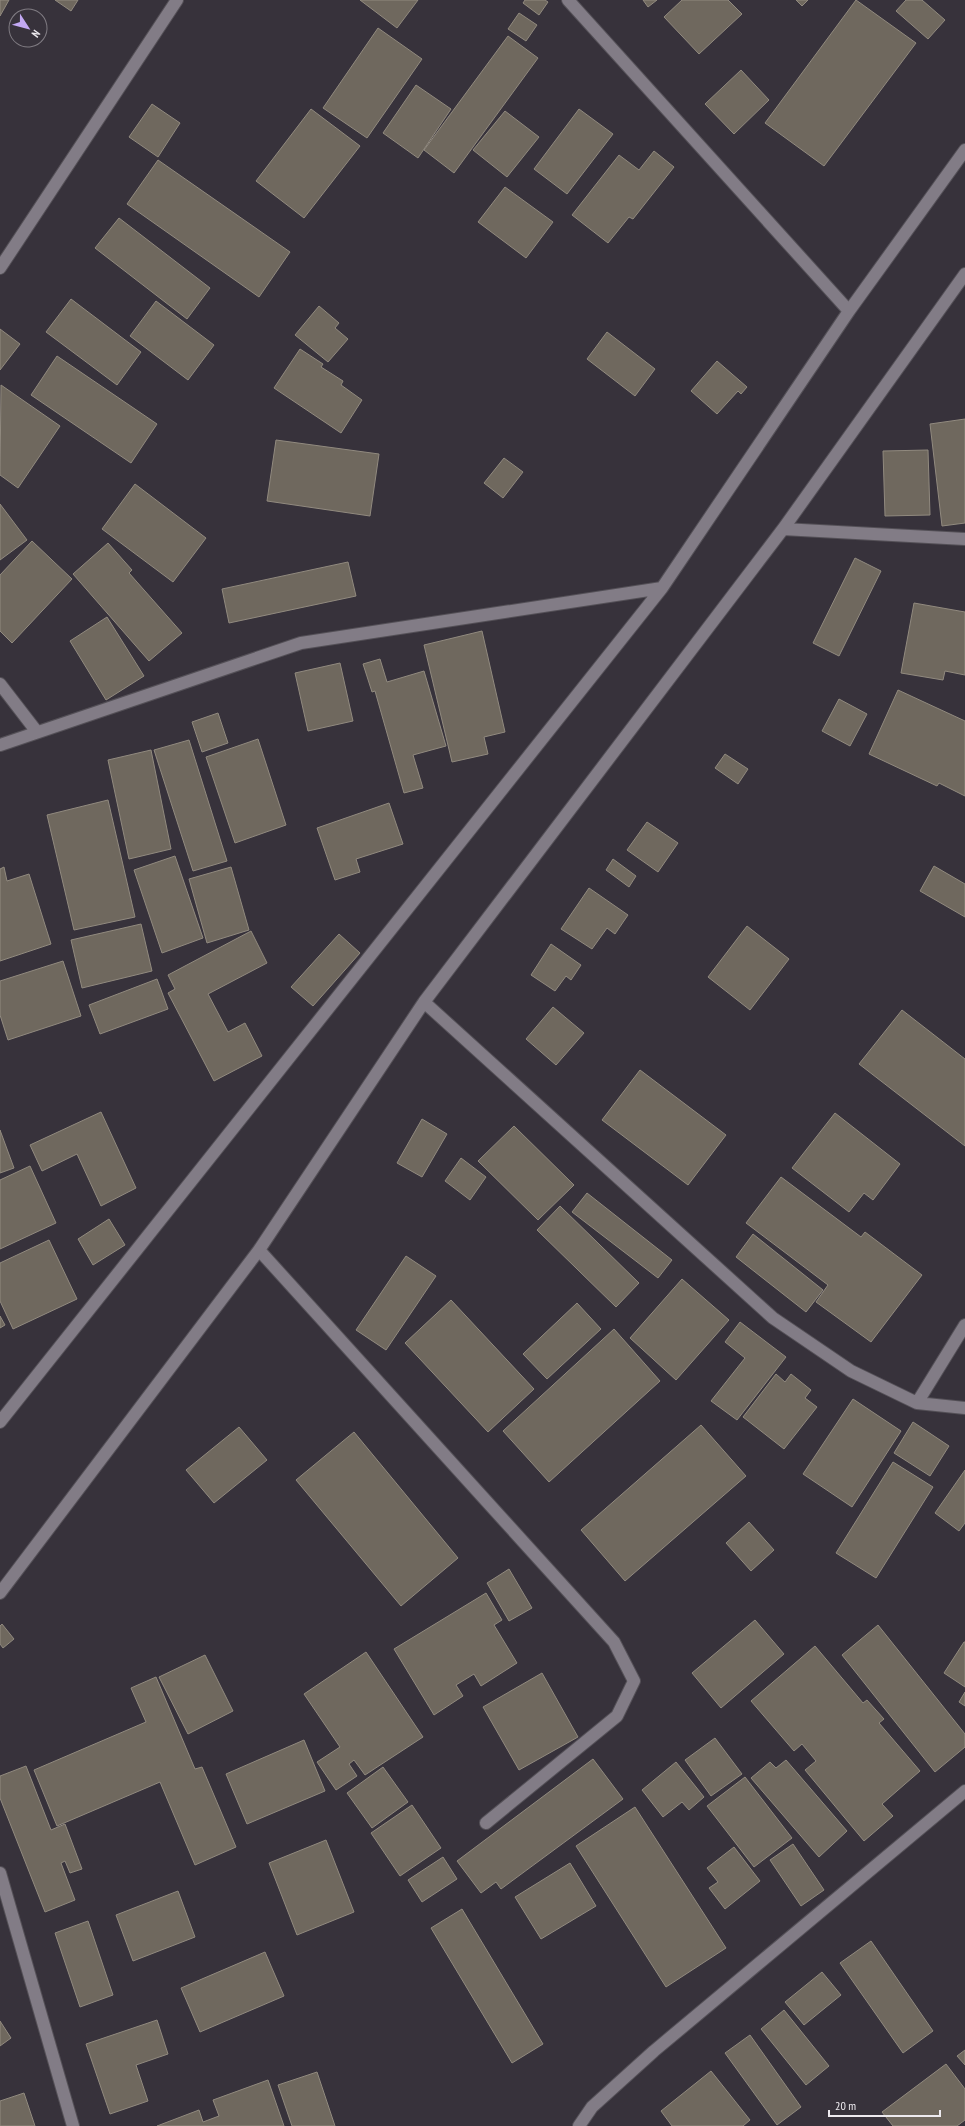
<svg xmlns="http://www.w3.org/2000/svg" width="965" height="2126" viewBox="0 0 965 2126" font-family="'PT Sans Narrow',sans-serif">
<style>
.building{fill:#6f685e;stroke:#918a7f}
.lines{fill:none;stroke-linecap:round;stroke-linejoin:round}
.minor-casing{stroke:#545057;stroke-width:14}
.minor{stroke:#827c86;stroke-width:12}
</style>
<rect width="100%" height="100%" fill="#37323b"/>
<!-- building -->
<path class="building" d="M0 0H9L0 16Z
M55 0H78L71 11Z
M360 0H418L397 28Z
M525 0H545L548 2 539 15 523 3Z
M643 0H657L648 7Z
M682 0H728L742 14 699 54 664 17Z
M796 0H808L802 6Z
M856 0 916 43 824 166 765 123Z
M906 0H922L945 20 928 39 896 11Z
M519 13 537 25 526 41 508 29Z
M378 28 422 59 367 138 323 108Z
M508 36 538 58 454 173 424 150Z
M741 70 769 100 734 134 705 104Z
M416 85 451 109 418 158 383 133Z
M152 104 180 123 158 157 129 137Z
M311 109 360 146 304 218 256 181Z
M579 109 613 134 567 194 534 169Z
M505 111 539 137 507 177 473 150Z
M654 151 674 167 633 219 629 217 608 243 572 215 619 155 639 170Z
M158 160 290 252 259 297 127 204Z
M505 187 553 222 526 258 478 222Z
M119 218 210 288 187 319 95 248Z
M71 299 141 352 117 385 46 332Z
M156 301 214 345 188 380 130 336Z
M319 306 339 323 335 328 348 339 328 362 295 335Z
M0 329 20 344 0 370Z
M607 332 655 369 635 396 587 359Z
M300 349 323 364 321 367 343 381 341 385 362 400 341 433 274 388Z
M57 356 157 424 131 463 31 395Z
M717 361 747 387 741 394 738 391 717 414 691 391Z
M1 385 60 426 18 488 0 475Z
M965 419V523L942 526 930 424Z
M276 440 379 454 370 516 267 501Z
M928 450 930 515 885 516 883 451Z
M504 458 523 472 503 498 484 483Z
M135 484 206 538 173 582 102 529Z
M0 504 27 540 0 560Z
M32 541 72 579 12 643 0 631V575Z
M108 543 132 570 129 573 182 633 149 661 73 574Z
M855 558 881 571 839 656 813 643Z
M348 562 356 596 229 623 222 589Z
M914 603 965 612V675L945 671 943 680 901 673Z
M107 617 144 676 106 700 70 641Z
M482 631 505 732 484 737 488 754 452 762 424 645Z
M380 659 387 682 424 671 446 746 413 755 423 788 404 793 375 691 372 692 363 664Z
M340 663 353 721 308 731 295 673Z
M898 690 965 721V796L939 783 937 786 869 754Z
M839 699 867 714 850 746 822 731Z
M218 713 228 743 202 752 192 722Z
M258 739 286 825 235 843 206 757Z
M189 740 227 861 193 871 154 750Z
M151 750 171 849 129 859 108 760Z
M725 754 748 769 738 784 715 768Z
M108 800 135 917 74 930 47 815Z
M389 803 403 844 356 859 360 872 335 880 317 828Z
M647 822 678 843 658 872 627 850Z
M175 856 203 938 162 953 134 870Z
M613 859 636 876 629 887 606 870Z
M934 866 965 884V917L920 891Z
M4 867 7 881 29 874 51 944 0 961V869Z
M231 867 249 930 207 943 189 879Z
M589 888 628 915 615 934 607 928 592 949 561 929Z
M141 924 152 971 82 988 71 940Z
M747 926 789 959 750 1010 708 977Z
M251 931 267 963 208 994 228 1032 245 1023 262 1056 214 1081 168 993 175 989 168 975Z
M339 934 360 953 313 1006 291 987Z
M551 944 581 965 571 980 566 976 555 991 531 975Z
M63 961 81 1016 8 1040 0 1015V981Z
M157 979 168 1009 100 1034 89 1005Z
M553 1007 584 1033 556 1065 526 1039Z
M902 1010 965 1059V1146L859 1064Z
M640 1070 726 1135 688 1185 602 1120Z
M101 1112 136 1188 101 1206 77 1154 42 1171 30 1145Z
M835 1113 900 1164 873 1200 864 1193 849 1212 792 1168Z
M422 1119 447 1134 422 1177 397 1163Z
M514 1126 574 1185 538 1220 478 1161Z
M0 1130 14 1168 0 1173Z
M461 1158 486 1177 470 1200 445 1181Z
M30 1166 56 1223 0 1249V1180Z
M781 1177 861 1237 865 1232 922 1275 871 1342 816 1302 828 1285 746 1223Z
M587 1193 672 1260 658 1278 572 1212Z
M560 1206 639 1283 616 1307 537 1230Z
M109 1219 125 1245 93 1265 78 1239Z
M753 1234 823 1290 806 1312 736 1257Z
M49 1240 77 1299 13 1329 0 1301V1263Z
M406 1256 436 1276 386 1350 356 1330Z
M682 1279 729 1320 676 1380 630 1338Z
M451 1300 534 1389 488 1432 405 1343Z
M577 1303 601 1329 547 1379 523 1354Z
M0 1316 5 1325 0 1328Z
M740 1322 786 1357 737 1420 711 1401 745 1358 725 1342Z
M614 1329 660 1381 549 1482 503 1431Z
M776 1374 785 1382 791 1374 811 1390 805 1398 817 1407 784 1449 743 1417Z
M853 1399 901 1431 852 1507 803 1474Z
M913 1422 949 1446 930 1476 894 1453Z
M701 1425 746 1476 625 1581 581 1530Z
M239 1427 267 1460 214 1503 186 1470Z
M354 1432 458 1558 401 1606 296 1480Z
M893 1462 933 1487 876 1578 836 1553Z
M965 1470V1523L959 1531 935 1513Z
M749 1522 774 1550 751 1571 726 1543Z
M509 1569 532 1608 509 1621 487 1583Z
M486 1593 502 1620 494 1625 517 1663 481 1686 474 1674 456 1685 463 1696 434 1715 394 1649Z
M755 1620 784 1654 721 1708 692 1673Z
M2 1624 14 1639 3 1648 0 1644V1626Z
M878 1625 965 1734V1747L935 1772 842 1655Z
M964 1642H965V1687L944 1673Z
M815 1646 863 1703 867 1700 884 1719 879 1723 920 1771 882 1804 893 1816 864 1841 805 1770 816 1761 802 1744 794 1751 751 1701Z
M366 1652 423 1737 365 1775 354 1760 349 1764 357 1776 336 1790 317 1762 340 1747 304 1694Z
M205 1655 233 1711 188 1734 159 1677Z
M542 1673 578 1737 519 1770 483 1707Z
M156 1677 195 1769 202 1767 236 1847 195 1865 160 1782 57 1826 34 1770 146 1722 131 1688Z
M965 1692V1706L959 1702Z
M715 1738 742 1774 711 1796 685 1760Z
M304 1740 325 1791 247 1824 226 1774Z
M593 1759 623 1799 501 1889 496 1882 481 1893 457 1861Z
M786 1760 847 1831 819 1857 751 1778 770 1762 776 1768Z
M676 1762 704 1797 689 1810 682 1802 663 1817 642 1790Z
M26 1766 51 1830 65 1824 82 1869 70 1873 65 1861 61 1863 75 1900 45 1912 0 1798V1776Z
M383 1767 408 1802 372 1828 347 1793Z
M745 1777 792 1838 754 1867 707 1806Z
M412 1805 441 1848 400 1876 371 1833Z
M635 1807 726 1948 666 1987 576 1846Z
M326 1840 354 1912 297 1935 269 1863Z
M793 1844 824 1890 801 1906 770 1860Z
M734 1847 760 1881 725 1909 709 1888 718 1882 707 1868Z
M443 1857 457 1879 422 1902 408 1880Z
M570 1863 596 1906 541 1939 515 1897Z
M178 1891 195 1937 133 1961 116 1915Z
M462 1909 543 2044 512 2063 431 1928Z
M88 1921 113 1995 80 2007 55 1933Z
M871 1941 933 2031 903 2053 840 1963Z
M265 1952 284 1996 200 2032 181 1988Z
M822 1972 841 1995 804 2025 785 2002Z
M784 2010 829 2066 806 2085 761 2029Z
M157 2020 168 2054 136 2065 148 2101 110 2114 86 2044Z
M0 2021 11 2038 0 2046Z
M750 2035 801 2107 777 2125 725 2053Z
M965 2050V2065L957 2056Z
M946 2064 965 2089V2120L957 2126H893L882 2112Z
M711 2071 750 2120 743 2126H672L661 2111Z
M317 2072 335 2126H292L278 2085Z
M268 2080 284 2126H157L199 2110 203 2122 219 2116 213 2100Z
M24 2093 35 2126H0V2101Z"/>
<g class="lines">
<defs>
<path id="minor" d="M568 0 849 311
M0 268 177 0
M783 529 965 539
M0 684 37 732
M0 745 301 643 662 588
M424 1002 773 1318 851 1371 917 1403 965 1408
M259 1250 614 1642 634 1681 617 1716 486 1823
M917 1403 965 1325
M0 1422 662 588 849 311 965 150
M0 1593 259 1250 424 1002 783 529 965 274
M0 1873 73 2126
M579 2126 592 2107 654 2051 965 1791"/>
</defs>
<!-- minor casing -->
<use href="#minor" class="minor-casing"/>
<!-- minor -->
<use href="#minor" class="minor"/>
</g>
<!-- north arrow -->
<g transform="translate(28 28) rotate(126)"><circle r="19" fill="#37323b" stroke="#807c83"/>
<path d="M0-3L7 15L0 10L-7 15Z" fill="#c2a8f3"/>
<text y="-6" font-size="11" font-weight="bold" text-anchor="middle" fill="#edeaef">N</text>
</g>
<!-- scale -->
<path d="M829 2110v6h111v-6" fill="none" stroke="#edeaef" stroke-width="2"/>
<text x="835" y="2110" font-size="12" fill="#edeaef" stroke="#37323b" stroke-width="3" paint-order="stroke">20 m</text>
</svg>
